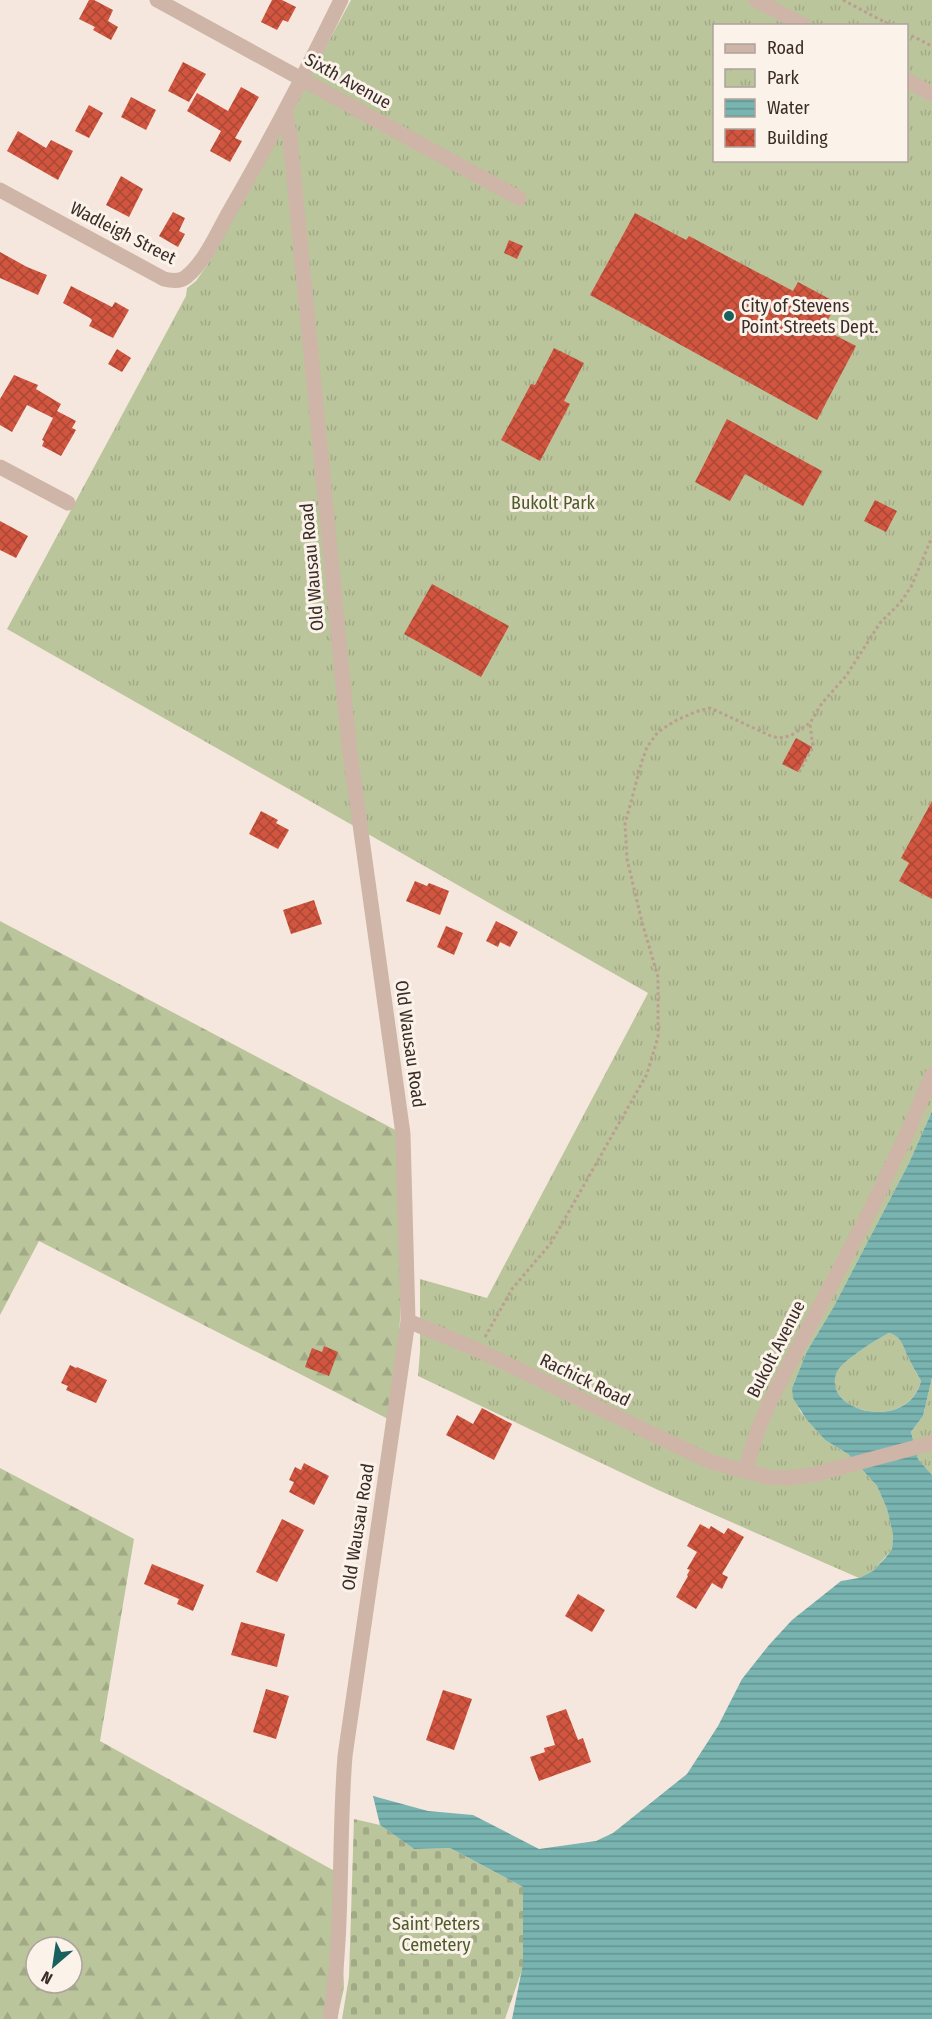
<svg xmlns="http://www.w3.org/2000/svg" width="932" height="2019" viewBox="0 0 932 2019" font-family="'Fira Sans Condensed',sans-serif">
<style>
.forest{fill:url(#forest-firs);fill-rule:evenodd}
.cemetery{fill:url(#cemetery-stones)}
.park{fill:url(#park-tufts);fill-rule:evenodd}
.water{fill:url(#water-rules);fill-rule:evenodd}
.building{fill:url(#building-cross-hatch)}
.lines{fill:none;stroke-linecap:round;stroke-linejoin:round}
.path{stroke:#ba9f91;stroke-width:3;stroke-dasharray:3 3;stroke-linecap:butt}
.minor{stroke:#ceb5a7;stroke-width:15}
.poi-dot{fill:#1a605e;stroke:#fbf2ea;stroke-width:2}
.labels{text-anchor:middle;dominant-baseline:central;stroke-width:6;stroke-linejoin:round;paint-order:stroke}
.street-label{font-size:18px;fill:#3a2c28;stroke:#fbf2ea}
.poi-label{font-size:18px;fill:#3a2c28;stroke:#fbf2ea;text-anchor:start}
.park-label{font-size:18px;fill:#4d5b2a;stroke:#fbf2ea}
</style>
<defs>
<pattern id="forest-firs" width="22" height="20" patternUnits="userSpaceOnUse" patternTransform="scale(1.5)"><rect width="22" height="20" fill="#bbc59b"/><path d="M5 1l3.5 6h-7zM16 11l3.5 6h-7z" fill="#a2a986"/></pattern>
<pattern id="cemetery-stones" width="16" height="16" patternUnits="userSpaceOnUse" patternTransform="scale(1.5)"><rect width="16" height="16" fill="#bbc59b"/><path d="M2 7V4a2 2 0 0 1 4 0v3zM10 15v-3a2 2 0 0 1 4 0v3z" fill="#a2a986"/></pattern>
<pattern id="park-tufts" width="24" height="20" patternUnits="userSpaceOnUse" patternTransform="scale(1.5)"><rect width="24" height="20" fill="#bbc59b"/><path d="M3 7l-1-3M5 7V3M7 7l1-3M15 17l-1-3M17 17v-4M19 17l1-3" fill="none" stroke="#a2a986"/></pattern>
<pattern id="water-rules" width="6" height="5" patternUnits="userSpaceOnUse" patternTransform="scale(1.5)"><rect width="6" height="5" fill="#79b4b1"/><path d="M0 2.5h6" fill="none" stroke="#649390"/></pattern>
<pattern id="building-cross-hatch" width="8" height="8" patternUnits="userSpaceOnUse" patternTransform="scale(1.5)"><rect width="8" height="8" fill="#d1553f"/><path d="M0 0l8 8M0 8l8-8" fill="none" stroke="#ab4735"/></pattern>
</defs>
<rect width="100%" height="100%" fill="#f5e7dd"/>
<!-- forest -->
<path class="forest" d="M0 921 403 1134 400 1319 394 1422 39 1241 0 1315Z
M0 1468 134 1539 100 1741 340 1874 344 1988 337 2019H0ZM36 1947H72V1983H36Z"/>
<!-- cemetery -->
<path class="cemetery" d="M354 1819 380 1825 414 1849 450 1848 523 1887V1967L505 2019H342L349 1977Z"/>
<!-- park -->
<path class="park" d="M351 0H932V1111L909 1163 868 1241 833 1308 807 1351 792 1388 800 1411 806 1419 825 1440 848 1454 877 1486 887 1509 893 1535 892 1549 873 1571 859 1578 658 1490 418 1376 420 1351V1279L487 1298 648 993 7 629 186 296 187 288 196 281 210 261ZM714 26H906V160H714Z
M889 1333C903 1337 903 1348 909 1359 912 1366 917 1374 921 1381 907 1433 820 1412 837 1372 842 1361 877 1339 889 1333Z
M932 1378V1475L918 1459 911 1432 923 1416Z"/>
<!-- water -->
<path class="water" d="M932 1111V1378L923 1416 911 1432 918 1459 932 1475V2019H512L523 1964V1887L450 1848 414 1849 380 1825 373 1796 428 1811 473 1815 539 1849 596 1841 613 1833 687 1774 718 1726 742 1679 769 1645 792 1620 841 1581 859 1578 873 1571 886 1557 892 1549 893 1535 887 1509 877 1486 848 1454 825 1440 806 1419 793 1398 792 1388 807 1351 833 1308 868 1241 909 1163ZM889 1333C903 1337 903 1348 909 1359 912 1366 917 1373 921 1381 908 1433 820 1412 837 1372 842 1361 877 1339 889 1333Z"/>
<!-- building -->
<path class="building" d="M89 0H94L113 10 108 21 118 27 111 40 93 30 95 27 79 19Z
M272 0H282L296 7 288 22 283 20 277 30 261 22Z
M183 62 206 74 189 102 168 91Z
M241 87 259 97 235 138 242 141 230 162 210 151 221 131 187 111 197 93 228 111Z
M131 97 156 110 146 130 121 117Z
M89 105 103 113 89 138 75 131Z
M18 131 46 148 51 140 73 151 58 180 7 151Z
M121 176 143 189 129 217 106 205Z
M173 212 185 218 179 231 185 234 178 247 159 236Z
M635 213 686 240 689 236 793 291 798 282 837 303 823 329 856 346 817 420 590 295Z
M509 240 523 246 517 259 504 253Z
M0 252 27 267 47 275 38 295 0 278Z
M71 286 112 307 115 302 129 310 113 338 89 326 92 320 90 318 63 303Z
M554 348 584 363 564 401 570 404 540 461 501 440 531 384 535 385Z
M117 349 131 358 122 372 108 364Z
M14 375 38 385 36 389 61 404 57 411 76 421 72 428 76 430 61 456 42 446 44 441 42 440 53 418 27 405 12 432 0 425V399Z
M727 419 822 471 803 506 745 474 730 501 695 482Z
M875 500 897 511 886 532 864 521Z
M0 521 28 536 16 558 0 550Z
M432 584 509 626 481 677 404 634Z
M796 738 812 747 798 772 782 764Z
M932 801V899L899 881 909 863 901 858Z
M261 811 278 820 276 823 289 830 278 849 249 834Z
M415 881 427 886 429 883 449 891 440 915 406 901Z
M314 900 322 924 291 934 283 910Z
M496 921 518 932 510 947 500 942 498 947 486 941Z
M446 926 463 933 454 955 437 947Z
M324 1346 338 1352 329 1376 305 1367 312 1348 322 1352Z
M70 1365 76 1368 77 1367 107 1380 96 1403 66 1390 68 1386 61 1383Z
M482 1408 512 1424 494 1460 446 1435 457 1415 473 1424Z
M304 1463 329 1476 314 1505 289 1492 294 1482 289 1480 295 1467 301 1470Z
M282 1519 304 1530 277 1582 256 1572Z
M700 1524 709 1529 711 1526 724 1534 728 1528 744 1537 722 1574 728 1577 722 1589 712 1583 696 1609 676 1597 688 1576 687 1575 690 1570 687 1569 697 1552 687 1546Z
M152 1564 204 1585 193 1611 177 1604 179 1599 144 1584Z
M578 1594 605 1610 592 1632 565 1616Z
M241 1622 285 1634 277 1667 231 1655Z
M266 1689 289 1696 276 1739 253 1732Z
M443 1690 472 1699 454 1750 426 1740Z
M566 1709 578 1740 583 1738 591 1762 539 1781 530 1757 545 1752 544 1748 555 1745 546 1716Z"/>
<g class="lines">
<!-- path -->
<path class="path" d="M843 0 892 26
M906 33 932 46
M799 772 813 747 810 724
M485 1337 512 1289 551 1243 647 1074 658 1037V977L642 922 627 859 625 824 642 761 647 747 658 732 675 721 695 712 710 708 771 736 779 738 790 736 810 723 822 703 846 676 880 623 900 603 911 587 932 537"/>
<!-- minor -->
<path class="minor" d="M157 0 519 198
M756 0 805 26
M906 80 932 94
M285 112 290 137 349 745 403 1134 408 1321 345 1756C338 1844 344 1932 330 2019
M0 190 164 279C172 281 180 282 186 277 205 262 217 233 229 212 269 143 306 72 341 0
M0 467 68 503
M408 1321 478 1350 711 1462 769 1477 788 1478 816 1474 932 1443
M745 1471 757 1432 771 1399 871 1209 908 1131 932 1075"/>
</g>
<!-- markers -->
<circle class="poi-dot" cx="729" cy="316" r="6"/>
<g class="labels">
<!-- street labels -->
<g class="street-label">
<text transform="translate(348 81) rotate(29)">Sixth Avenue</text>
<text transform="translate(123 233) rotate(27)">Wadleigh Street</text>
<text transform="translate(312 567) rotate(-95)">Old Wausau Road</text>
<text transform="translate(410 1044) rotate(82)">Old Wausau Road</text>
<text transform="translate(776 1349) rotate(-63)">Bukolt Avenue</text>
<text transform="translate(585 1380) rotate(26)">Rachick Road</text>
<text transform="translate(358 1527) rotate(-81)">Old Wausau Road</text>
</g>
<!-- poi labels -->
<g class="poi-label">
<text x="741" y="306">City of Stevens<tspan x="741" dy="21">Point Streets Dept.</tspan></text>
</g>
<!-- park labels -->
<g class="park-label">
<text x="553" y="503">Bukolt Park</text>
<text x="436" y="1924">Saint Peters<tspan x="436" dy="21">Cemetery</tspan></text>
</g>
</g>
<!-- legend -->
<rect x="713" y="24" width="195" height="138" fill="#fbf2ea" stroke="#aea39c" stroke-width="1.5"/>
<rect x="725" y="44" width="30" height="9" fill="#ceb5a7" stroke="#aea39c" stroke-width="1.5"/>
<text x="767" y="54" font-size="18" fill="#3a2c28">Road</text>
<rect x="725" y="69" width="30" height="18" fill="url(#park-tufts)" stroke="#aea39c" stroke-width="1.5"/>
<text x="767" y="84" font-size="18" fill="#3a2c28">Park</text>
<rect x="725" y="99" width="30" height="18" fill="url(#water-rules)" stroke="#aea39c" stroke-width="1.5"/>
<text x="767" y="114" font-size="18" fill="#3a2c28">Water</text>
<rect x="725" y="129" width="30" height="18" fill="url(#building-cross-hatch)" stroke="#aea39c" stroke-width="1.5"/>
<text x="767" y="144" font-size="18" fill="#3a2c28">Building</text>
<!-- north arrow -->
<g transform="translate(54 1965) rotate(209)"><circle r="28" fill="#fbf2ea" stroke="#aea39c" stroke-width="1.5"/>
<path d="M0-4.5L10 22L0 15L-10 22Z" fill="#1a605e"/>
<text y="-9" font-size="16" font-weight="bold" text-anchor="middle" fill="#3a2c28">N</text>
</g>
</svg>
